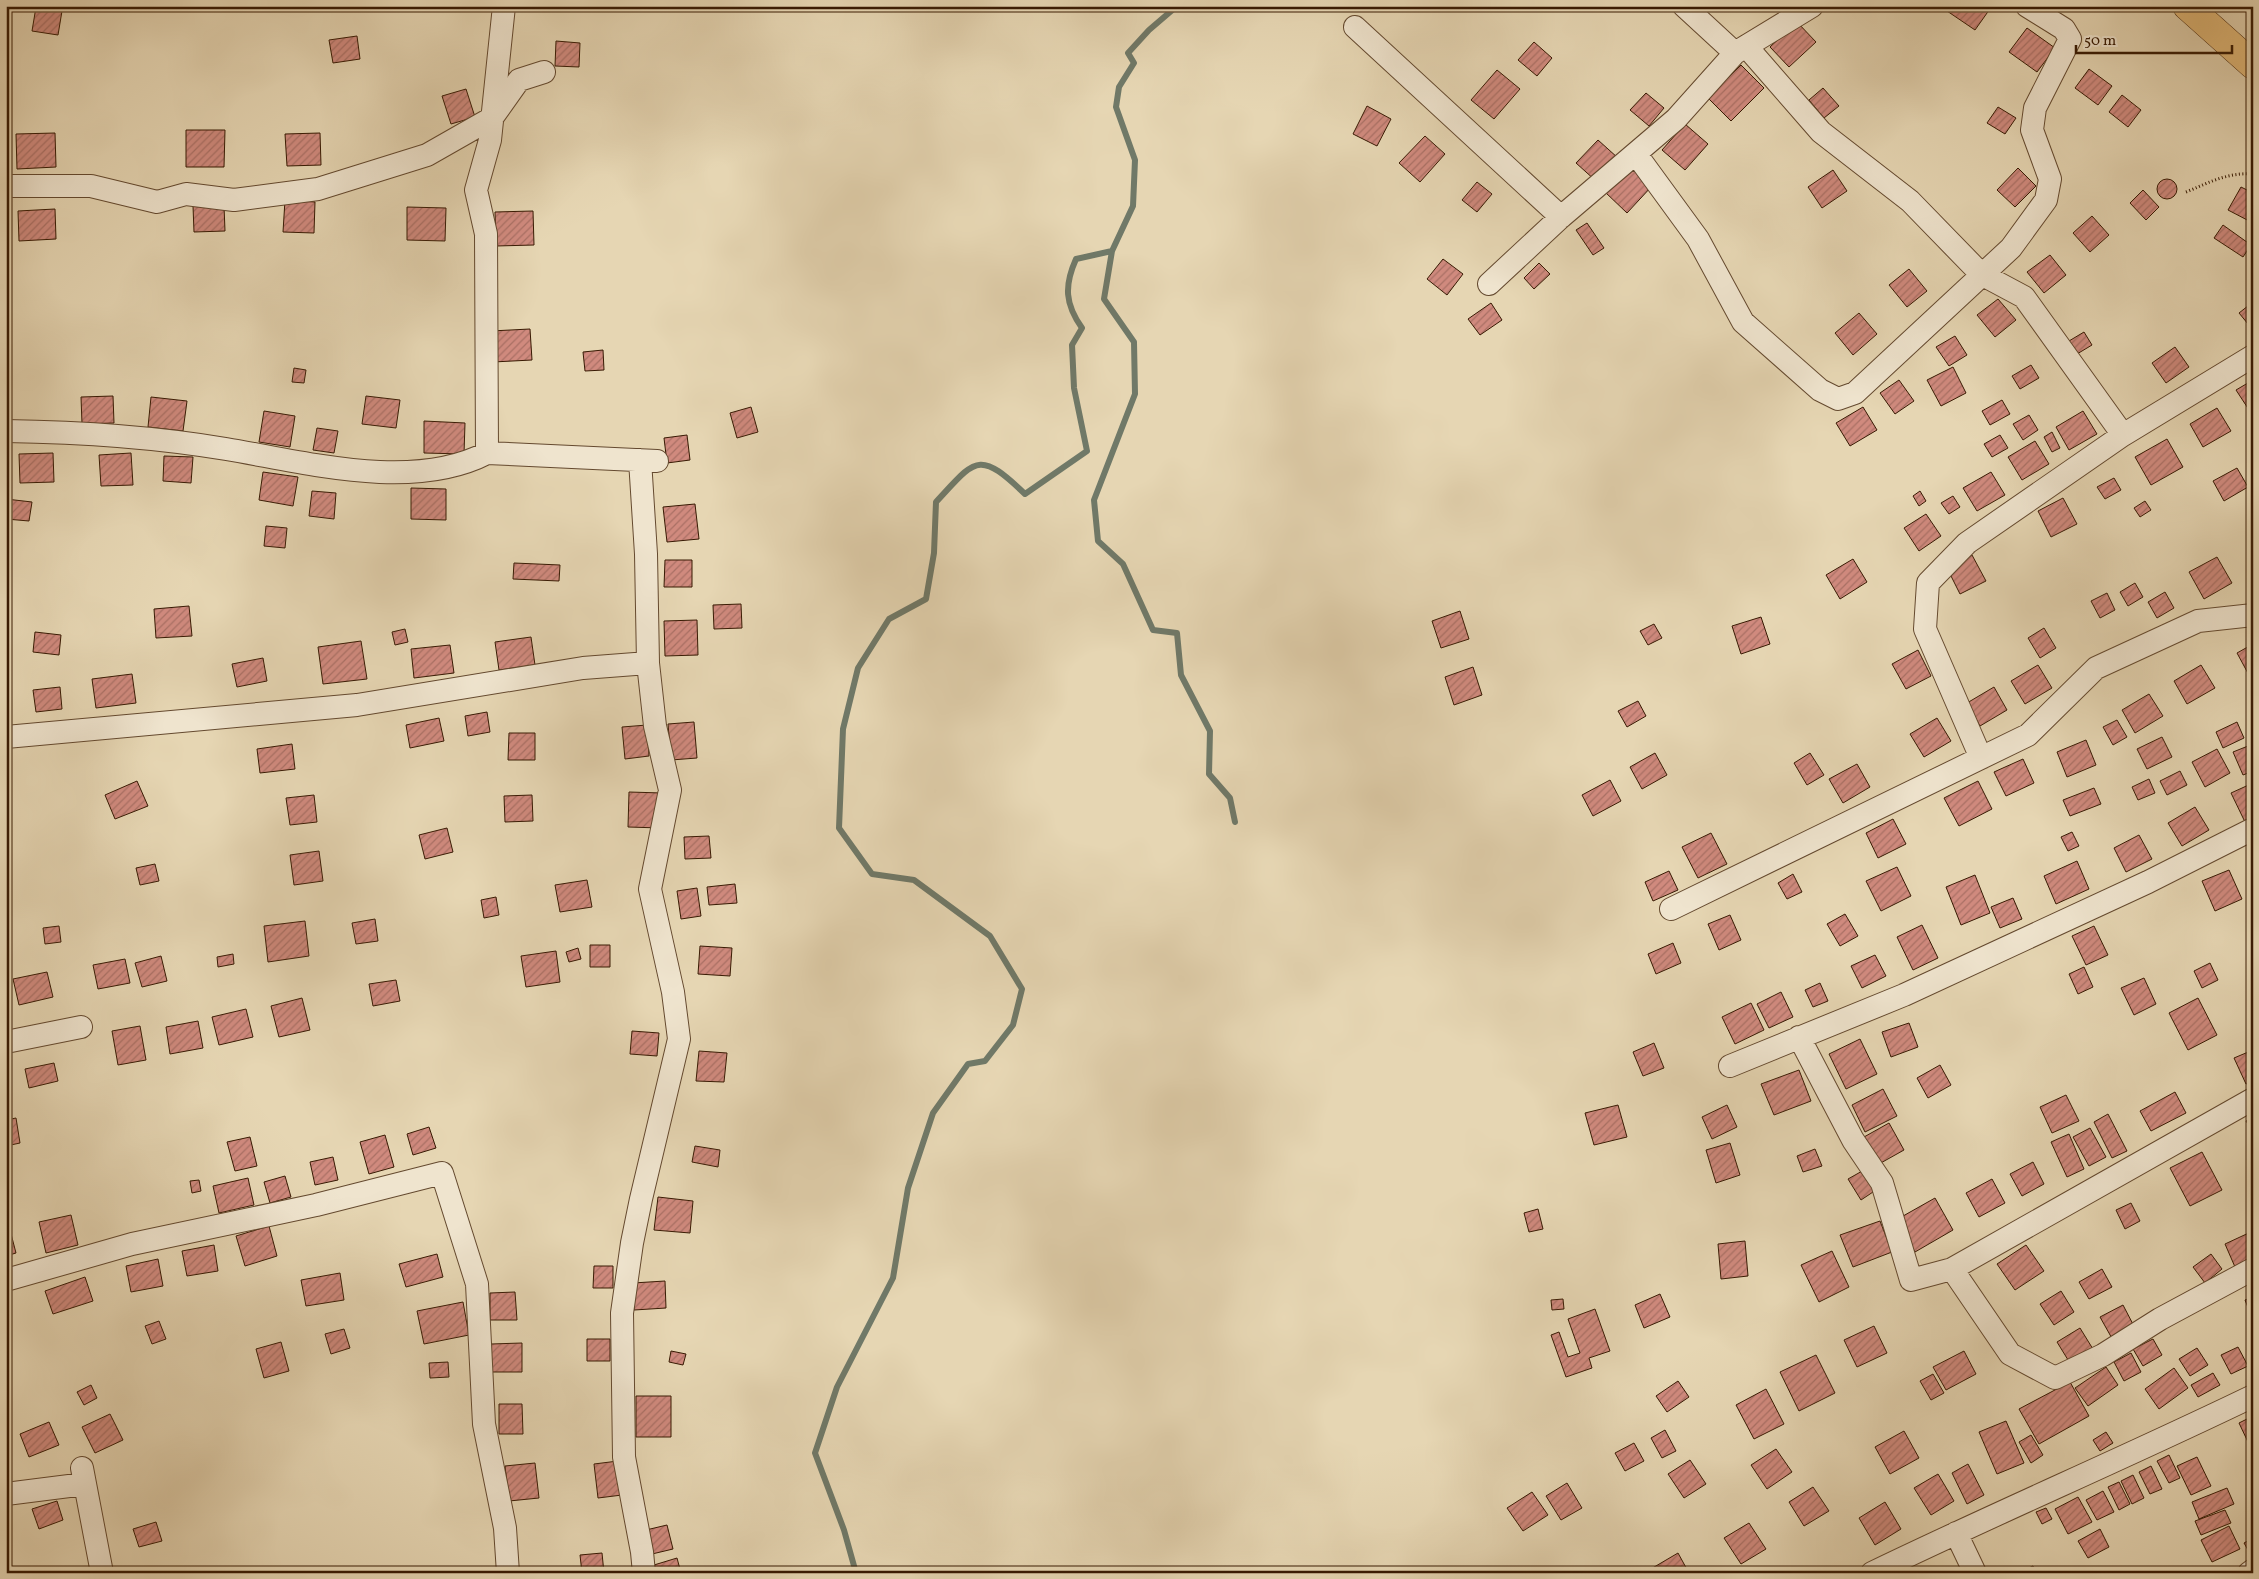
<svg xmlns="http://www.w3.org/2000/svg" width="2259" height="1579" viewBox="0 0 2259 1579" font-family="Vollkorn,serif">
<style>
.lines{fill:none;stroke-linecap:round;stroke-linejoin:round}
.stream{stroke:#707968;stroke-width:6}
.building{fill:url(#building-hatch);stroke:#381a03}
.minor-casing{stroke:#64492f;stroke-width:24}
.major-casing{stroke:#381a03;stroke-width:29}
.path{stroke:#381a03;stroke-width:3;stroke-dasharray:1 2.5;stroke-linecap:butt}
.minor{stroke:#efe4ce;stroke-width:22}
.major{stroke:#e3bb7a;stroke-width:28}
</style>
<defs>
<pattern id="building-hatch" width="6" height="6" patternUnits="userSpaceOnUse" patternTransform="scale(1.25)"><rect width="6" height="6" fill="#d08a7e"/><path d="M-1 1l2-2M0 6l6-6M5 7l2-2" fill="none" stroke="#aa7065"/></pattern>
</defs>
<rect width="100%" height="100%" fill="#e6d6b3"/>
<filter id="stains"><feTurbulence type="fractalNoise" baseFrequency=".004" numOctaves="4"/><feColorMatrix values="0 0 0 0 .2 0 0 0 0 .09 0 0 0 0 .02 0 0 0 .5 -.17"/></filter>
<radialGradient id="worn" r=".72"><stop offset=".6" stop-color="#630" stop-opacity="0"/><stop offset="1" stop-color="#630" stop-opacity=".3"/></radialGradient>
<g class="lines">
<!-- stream -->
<path class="stream" d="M1112 251 1104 299 1134 342 1135 394 1094 500 1098 541 1123 564 1153 630 1177 633 1181 675 1210 731 1209 774 1230 798 1235 822
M856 1573 844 1530 815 1453 837 1387 893 1278 908 1188 933 1113 968 1064 985 1061 1013 1025 1022 989 990 936 914 880 872 874 839 828 843 729 858 668 889 619 926 599 934 553 936 502C976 459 978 449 1025 494L1087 451 1074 388 1072 345 1082 328C1065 304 1064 286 1076 259L1112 251 1133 206 1135 160 1116 107 1119 87 1134 63 1128 53 1149 30 1177 6"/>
</g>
<!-- building -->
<path class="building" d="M1950 6H1992L1975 30 1947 11Z
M36 7 62 11 58 35 32 31Z
M1797 22 1816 42 1789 67 1770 47Z
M2027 28 2055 48 2037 72 2009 52Z
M357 36 360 59 333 63 329 40Z
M556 41 580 43 579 67 555 66Z
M1534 42 1552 58 1537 76 1518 60Z
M1741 65 1764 88 1731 121 1708 98Z
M2089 69 2112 86 2098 105 2075 88Z
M1497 70 1520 89 1494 119 1471 100Z
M1823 88 1839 106 1824 118 1809 100Z
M466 89 475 117 451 124 442 96Z
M1646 93 1664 108 1649 126 1630 110Z
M2122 95 2141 110 2128 127 2109 112Z
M1367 106 1391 119 1377 146 1353 134Z
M1998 107 2016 118 2005 134 1987 123Z
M1685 124 1708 144 1685 170 1662 150Z
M186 130H225L224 167H186Z
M55 133 56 167 17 169 16 134Z
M320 133 321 165 287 166 285 134Z
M1425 136 1445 154 1420 182 1399 163Z
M1598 140 1618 158 1596 181 1576 163Z
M1630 166 1652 186 1627 213 1605 192Z
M2018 168 2036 186 2015 207 1997 190Z
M1833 170 1847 191 1822 208 1808 187Z
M2157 189a10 10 0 1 1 20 0a10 10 0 1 1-20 0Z
M1477 182 1492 194 1477 212 1462 200Z
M2241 187 2253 193V223L2228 210Z
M2143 190 2159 207 2146 220 2130 203Z
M285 200 315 202 314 233 283 232Z
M193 206H224L225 231 194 232Z
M407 207 446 208 445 241 407 240Z
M55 209 56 239 19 241 18 211Z
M533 211 534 245 496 246 495 212Z
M2092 216 2109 235 2090 252 2073 233Z
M1587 223 1604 248 1593 255 1576 230Z
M2223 225 2251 245 2243 257 2214 238Z
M2050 255 2066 275 2044 293 2027 272Z
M1443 259 1463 274 1447 295 1427 279Z
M1539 263 1550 274 1534 289 1524 278Z
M1909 269 1927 291 1907 307 1889 285Z
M1998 299 2016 320 1995 337 1977 315Z
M2253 302V330L2239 313Z
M1491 303 1502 320 1480 335 1468 319Z
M1859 313 1877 334 1853 355 1835 333Z
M530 329 532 360 493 362 491 331Z
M2084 332 2092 345 2077 354 2069 341Z
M1955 336 1967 355 1949 366 1936 347Z
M2175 347 2189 367 2166 383 2152 363Z
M603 350 604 370 585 371 583 352Z
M2031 365 2039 378 2020 389 2012 376Z
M1953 367 1966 393 1941 406 1927 380Z
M294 368 306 370 304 383 292 382Z
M1899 380 1914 401 1895 414 1880 393Z
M2253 380V416L2236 390Z
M113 396 114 423 82 424 81 397Z
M366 396 400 400 396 428 362 424Z
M151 397 187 401 183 431 148 427Z
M2002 400 2010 414 1990 425 1982 411Z
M751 407 758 432 737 438 730 413Z
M1863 407 1877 430 1850 446 1836 423Z
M2217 408 2231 431 2203 447 2190 424Z
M264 411 295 416 290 447 259 442Z
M2083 411 2097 434 2069 450 2056 427Z
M2029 415 2038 430 2023 440 2013 424Z
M424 421 465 423 464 454 424 453Z
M317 428 338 431 334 453 313 450Z
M2052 432 2060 448 2052 452 2044 437Z
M687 435 690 460 667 463 664 438Z
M2000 435 2008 448 1992 457 1984 444Z
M2167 439 2183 467 2151 485 2135 457Z
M2035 441 2049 464 2022 480 2008 457Z
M53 453 54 482 20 483 19 454Z
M131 453 133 485 101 486 99 455Z
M164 456 193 457 191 483 163 481Z
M2237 468 2248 487 2224 501 2213 481Z
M263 472 298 477 293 506 259 500Z
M1991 472 2005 495 1977 511 1963 488Z
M2114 478 2121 490 2105 499 2097 487Z
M411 488 446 489V520L411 519Z
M312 491 336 493 334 519 309 516Z
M1920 491 1926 501 1919 506 1913 496Z
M1953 496 1960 507 1949 514 1941 503Z
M2063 498 2077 524 2051 537 2038 511Z
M6 499 32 502 29 521 6 519Z
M2145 501 2151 510 2140 517 2134 508Z
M695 504 699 539 667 542 663 507Z
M1926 514 1941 536 1919 551 1904 528Z
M266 526 287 528 285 548 264 546Z
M1972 555 1986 581 1960 594 1947 568Z
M2217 557 2232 583 2204 599 2189 572Z
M1853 559 1867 582 1840 599 1826 575Z
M665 560H692V587H664Z
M514 563 560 565 559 581 513 579Z
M2135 583 2143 597 2128 606 2120 592Z
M2165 592 2174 608 2157 618 2148 602Z
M2107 593 2115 610 2100 618 2091 601Z
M741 604 742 628 714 629 713 605Z
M189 606 192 636 156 638 154 609Z
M1460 611 1469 639 1441 648 1432 621Z
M1761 617 1770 644 1741 654 1732 626Z
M697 620 698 655 665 656 664 621Z
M1654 624 1662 638 1648 645 1640 631Z
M2044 628 2056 648 2040 658 2028 638Z
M405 629 408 642 395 645 392 632Z
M35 632 61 635 59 655 33 652Z
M531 637 535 665 499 670 495 642Z
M361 641 367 679 323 684 318 647Z
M2253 644V675L2250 677 2237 653Z
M450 645 454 673 414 678 411 649Z
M1918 650 1931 676 1906 689 1892 664Z
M263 658 267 681 237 687 232 664Z
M2038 665 2052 688 2025 704 2011 681Z
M2201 665 2215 688 2187 704 2174 681Z
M1473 667 1482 695 1454 705 1445 677Z
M132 674 136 703 96 708 92 679Z
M60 687 62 709 36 712 33 690Z
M1994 687 2007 710 1980 726 1967 703Z
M2149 694 2163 716 2135 733 2122 710Z
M1638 701 1646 716 1627 727 1618 711Z
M487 712 490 732 468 736 465 716Z
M439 718 444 741 410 748 406 725Z
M1937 718 1951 741 1924 757 1910 734Z
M2117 720 2127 737 2113 745 2103 727Z
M694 722 697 758 671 760 668 724Z
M2237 722 2244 738 2223 748 2216 732Z
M647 725 649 756 625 759 622 727Z
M509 733H535V760H508Z
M2162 737 2172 757 2147 769 2137 749Z
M2086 740 2096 765 2067 777 2057 752Z
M292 744 295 769 260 773 257 749Z
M2248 746 2253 757V771L2243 775 2233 752Z
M2217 749 2230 773 2205 787 2192 762Z
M1655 753 1667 775 1642 789 1630 767Z
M1810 753 1824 775 1807 785 1794 763Z
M2023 759 2034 783 2006 796 1994 772Z
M1857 764 1870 787 1843 803 1829 779Z
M2180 771 2187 785 2167 795 2160 781Z
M2149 779 2155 793 2138 800 2132 787Z
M1610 780 1621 801 1593 816 1582 795Z
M137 781 148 806 115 819 105 795Z
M1978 781 1992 809 1959 826 1944 798Z
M2253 783V818L2245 822 2231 793Z
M2094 788 2101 804 2070 816 2063 800Z
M629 792 662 793 661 828 628 827Z
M314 795 317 822 290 825 286 798Z
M532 795 533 821 505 822 504 796Z
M2195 807 2209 830 2182 846 2168 823Z
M1893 819 1906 844 1878 858 1866 833Z
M447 828 453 852 425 859 419 835Z
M2072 832 2079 846 2068 851 2061 837Z
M1711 833 1727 864 1698 878 1682 847Z
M2139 835 2152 859 2126 872 2114 848Z
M709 836 711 858 685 859 684 837Z
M319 851 323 881 294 885 290 855Z
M2077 861 2089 889 2056 904 2044 876Z
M155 864 159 881 140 885 136 868Z
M1897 867 1911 896 1881 911 1866 881Z
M2229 870 2242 899 2215 911 2202 881Z
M1669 871 1678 890 1653 901 1645 882Z
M1793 874 1802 892 1787 899 1778 883Z
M1975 875 1990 913 1961 925 1946 887Z
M587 880 592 907 560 912 555 885Z
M735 884 737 903 709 905 707 887Z
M697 888 701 916 681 919 677 891Z
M496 897 499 915 484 918 481 900Z
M2013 898 2022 919 2000 928 1991 907Z
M1845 914 1858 936 1840 946 1827 924Z
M1730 915 1741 940 1719 950 1708 924Z
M375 919 378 941 356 944 352 923Z
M305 921 309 956 268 962 264 926Z
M1922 925 1938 958 1913 970 1897 937Z
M59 926 61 942 45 944 43 928Z
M2094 926 2108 955 2086 965 2072 936Z
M2253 941V952L2248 945Z
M1673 943 1681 963 1656 974 1648 954Z
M590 945H610V967H590Z
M700 946 732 948 730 976 698 974Z
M578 948 581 959 569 962 566 952Z
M556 951 560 982 526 987 521 956Z
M233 954 234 964 218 967 217 957Z
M1875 955 1886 976 1862 988 1851 966Z
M161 956 167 981 142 987 135 963Z
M125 959 130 983 98 989 93 965Z
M2210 963 2218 980 2202 988 2194 971Z
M2084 967 2093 987 2078 994 2069 974Z
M47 972 53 997 19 1005 13 979Z
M2144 978 2156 1004 2134 1015 2121 988Z
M396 980 400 1001 373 1006 369 984Z
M1820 983 1828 1001 1813 1007 1805 990Z
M1781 992 1793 1017 1769 1028 1757 1004Z
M302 998 310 1030 279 1037 271 1006Z
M2198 998 2217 1035 2188 1050 2169 1013Z
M1751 1003 1764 1030 1735 1044 1722 1017Z
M246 1009 253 1037 219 1045 212 1017Z
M198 1021 203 1048 170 1054 166 1027Z
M1909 1023 1918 1047 1891 1057 1882 1032Z
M140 1026 146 1060 118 1065 112 1031Z
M632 1031 659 1033 657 1056 630 1054Z
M1860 1039 1877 1074 1846 1089 1829 1054Z
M1654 1043 1664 1068 1643 1076 1633 1052Z
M2253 1050V1081L2246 1084 2234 1058Z
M699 1051 727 1053 724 1082 696 1081Z
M54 1063 58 1081 29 1088 25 1069Z
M1940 1065 1951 1085 1928 1098 1917 1078Z
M1799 1070 1811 1101 1774 1115 1761 1084Z
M1883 1089 1897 1116 1865 1132 1852 1105Z
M2175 1092 2186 1113 2151 1131 2140 1111Z
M2066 1095 2079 1121 2052 1133 2040 1107Z
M1618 1105 1627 1137 1594 1145 1585 1113Z
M1727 1105 1737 1127 1712 1139 1702 1117Z
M2108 1114 2127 1151 2112 1158 2094 1122Z
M2253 1117V1132L2246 1121Z
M16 1118 20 1143 6 1146V1120Z
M1889 1123 1904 1150 1879 1164 1864 1137Z
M429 1127 436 1148 413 1155 407 1134Z
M2090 1128 2106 1157 2089 1166 2073 1137Z
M2069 1134 2084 1169 2067 1177 2051 1142Z
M385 1135 394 1167 369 1174 360 1142Z
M250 1137 257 1166 235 1171 227 1142Z
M1730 1143 1740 1175 1716 1183 1706 1150Z
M695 1146 720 1150 718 1167 692 1162Z
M1815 1149 1822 1166 1803 1172 1797 1156Z
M2202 1152 2222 1190 2190 1206 2170 1168Z
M333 1157 338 1180 315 1185 310 1162Z
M2033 1162 2044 1184 2022 1196 2010 1174Z
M1864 1170 1876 1190 1861 1200 1848 1179Z
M285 1176 291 1197 270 1203 264 1182Z
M248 1178 254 1205 219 1213 213 1186Z
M1992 1179 2005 1203 1979 1217 1966 1193Z
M199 1180 201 1191 192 1193 190 1181Z
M658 1197 693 1201 690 1233 654 1230Z
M1935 1198 1953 1230 1915 1252 1896 1220Z
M2131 1203 2140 1221 2125 1229 2116 1210Z
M1538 1209 1543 1229 1529 1232 1524 1213Z
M71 1215 78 1245 46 1253 39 1222Z
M1880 1221 1892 1252 1853 1267 1840 1235Z
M269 1226 277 1256 245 1266 236 1236Z
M10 1230 16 1253 6 1256V1231Z
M2253 1231V1259L2235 1267 2225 1244Z
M1745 1241 1748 1276 1721 1279 1718 1244Z
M214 1245 218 1271 187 1276 182 1251Z
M2026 1245 2044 1271 2015 1290 1997 1264Z
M1832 1251 1849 1287 1819 1302 1801 1265Z
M437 1254 443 1277 406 1287 399 1264Z
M2211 1254 2222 1269 2205 1283 2193 1267Z
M158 1259 163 1286 131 1292 126 1266Z
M594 1266H613V1288H593Z
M2102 1269 2112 1287 2089 1299 2079 1282Z
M340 1273 344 1300 306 1306 301 1280Z
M85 1277 93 1301 53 1314 45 1291Z
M665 1281 666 1308 634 1310 633 1283Z
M2061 1291 2074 1312 2054 1325 2040 1304Z
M515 1292 517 1320H490V1293Z
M1660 1294 1670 1317 1644 1328 1635 1305Z
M2253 1297V1320L2245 1300Z
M1563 1299 1564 1309 1552 1310 1551 1300Z
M463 1302 469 1335 424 1344 417 1311Z
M2123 1305 2136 1330 2114 1342 2100 1317Z
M1595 1309 1610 1351 1589 1358 1592 1368 1566 1377 1551 1335 1559 1332 1568 1357 1580 1353 1568 1319Z
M159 1321 166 1339 152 1344 145 1326Z
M1874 1326 1887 1353 1857 1367 1844 1340Z
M2080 1328 2096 1354 2073 1368 2057 1342Z
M344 1329 350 1348 331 1354 325 1334Z
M587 1339H610V1361H587Z
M2153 1339 2162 1355 2143 1366 2133 1349Z
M281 1342 289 1371 264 1378 256 1349Z
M522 1343V1372H491V1344Z
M2238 1347 2248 1366 2231 1374 2221 1355Z
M2197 1348 2208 1365 2190 1376 2179 1359Z
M671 1351 686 1354 683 1365 669 1362Z
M1964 1351 1976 1374 1946 1390 1933 1367Z
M2131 1353 2141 1372 2124 1381 2114 1362Z
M1816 1355 1835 1393 1799 1411 1780 1372Z
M2253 1359V1371L2248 1360Z
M448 1362 449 1377 430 1378 429 1363Z
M2106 1367 2118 1385 2088 1406 2075 1388Z
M2174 1368 2188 1388 2159 1409 2145 1389Z
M2213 1373 2220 1385 2198 1397 2191 1385Z
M1933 1374 1944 1393 1931 1400 1920 1381Z
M1678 1381 1689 1397 1667 1412 1656 1396Z
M2070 1382 2089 1416 2039 1444 2019 1409Z
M91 1385 97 1398 84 1405 77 1392Z
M1766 1389 1784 1424 1754 1439 1736 1405Z
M636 1396H671V1437H636Z
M499 1404H522L523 1434H499Z
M110 1414 123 1440 95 1453 82 1427Z
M2251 1417 2253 1440 2248 1442 2239 1423Z
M2006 1421 2024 1463 1997 1474 1979 1432Z
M49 1422 59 1445 29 1457 20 1434Z
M1665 1430 1676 1451 1662 1458 1651 1438Z
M1904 1431 1919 1458 1890 1474 1875 1447Z
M2106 1432 2113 1443 2100 1451 2093 1440Z
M2031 1435 2043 1455 2031 1463 2019 1442Z
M1634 1443 1644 1461 1625 1471 1615 1453Z
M1776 1449 1792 1472 1767 1489 1751 1465Z
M2169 1455 2180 1478 2169 1483 2157 1461Z
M2197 1457 2211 1486 2191 1495 2177 1466Z
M1690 1460 1706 1484 1684 1498 1668 1474Z
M618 1461 622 1495 598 1498 594 1464Z
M535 1463 539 1498 509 1501 505 1466Z
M1968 1464 1984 1495 1967 1504 1952 1473Z
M2151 1466 2162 1489 2150 1494 2139 1472Z
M1938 1474 1954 1501 1931 1515 1914 1488Z
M2133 1475 2144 1498 2132 1504 2121 1481Z
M2119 1482 2130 1504 2119 1510 2108 1487Z
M1567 1483 1582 1508 1561 1520 1546 1496Z
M1813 1487 1829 1511 1804 1526 1789 1502Z
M2227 1488 2234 1504 2199 1519 2192 1502Z
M2103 1491 2114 1512 2097 1520 2086 1500Z
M1532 1492 1548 1515 1523 1531 1507 1508Z
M2078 1497 2092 1522 2068 1534 2055 1509Z
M57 1501 63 1520 39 1529 32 1509Z
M1885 1502 1901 1529 1875 1545 1859 1518Z
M2046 1508 2052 1519 2042 1524 2036 1512Z
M2225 1510 2231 1523 2201 1535 2195 1521Z
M156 1522 162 1541 139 1547 133 1529Z
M1749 1523 1766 1549 1741 1564 1724 1538Z
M667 1525 673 1549 652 1554 646 1530Z
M2229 1526 2240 1549 2212 1562 2201 1540Z
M2100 1529 2109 1547 2088 1558 2078 1541Z
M2253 1538V1557H2252L2244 1543Z
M602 1553 604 1573H582L580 1555Z
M1678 1553 1689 1573H1644Z
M677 1558 681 1573H656L654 1565Z
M2033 1566 2036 1573H2018Z"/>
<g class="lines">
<defs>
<path id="minor" d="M1684 6 1735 53
M1355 27 1561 217
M1746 46 1821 132 1910 201 1981 274 2024 297 2123 435 2253 356
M1636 154 1698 239 1743 322 1820 390 1838 399 1855 393 2011 248 2046 200 2050 179 2032 130 2035 108 2070 39 2064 29 2027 6
M6 186H91L157 202 186 194 234 200 318 189 427 155 492 118 519 80 544 72
M1489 284 1561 217 1676 119 1735 53 1812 6
M6 431C80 432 154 437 226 449 305 462 412 492 487 453L657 461
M487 453 486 234 476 190 490 140 504 6
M640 460 646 554 648 663 655 726 670 790 650 889 673 992 679 1039 641 1199 632 1243 622 1313 624 1457 642 1552 644 1573
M6 737 357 705 583 668 648 663
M1981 758 1925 629 1928 583 1967 543 2123 435
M1671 909 2028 735 2096 668 2198 621 2253 615
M1799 1037 1853 1140 1882 1183 1911 1280 1952 1269 2253 1099
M6 1042 81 1027
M1730 1066 1904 995 2148 882 2253 829
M1952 1269 2010 1354 2055 1378 2103 1355 2160 1319 2253 1269
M6 1280 132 1244 316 1205 442 1173 477 1284 484 1424 505 1528 508 1573
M82 1468 102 1573
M6 1494 85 1484
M1956 1533 1975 1573
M1872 1573C1998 1512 2127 1457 2253 1396
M2249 1573 2253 1570"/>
<path id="major" d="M2187 6 2253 65"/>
</defs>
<!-- minor casing -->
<use href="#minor" class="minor-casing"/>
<!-- major casing -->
<use href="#major" class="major-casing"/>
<!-- path -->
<path class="path" d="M2186 192C2208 183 2228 172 2253 174"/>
<!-- minor -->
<use href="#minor" class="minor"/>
<!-- major -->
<use href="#major" class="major"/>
</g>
<!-- margin -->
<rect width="2259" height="1579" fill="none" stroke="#e6d6b3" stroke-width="25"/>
<rect x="8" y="8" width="2244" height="1564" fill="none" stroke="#381a03" stroke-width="2.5"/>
<rect x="12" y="12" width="2234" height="1554" fill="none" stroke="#381a03"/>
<!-- scale -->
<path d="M2076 45v8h156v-8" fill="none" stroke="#381a03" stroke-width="2.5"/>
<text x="2084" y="45" font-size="15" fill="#381a03" stroke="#efe4ce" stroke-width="4" paint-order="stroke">50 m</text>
<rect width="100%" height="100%" filter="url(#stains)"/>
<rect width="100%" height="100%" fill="url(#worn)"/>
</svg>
